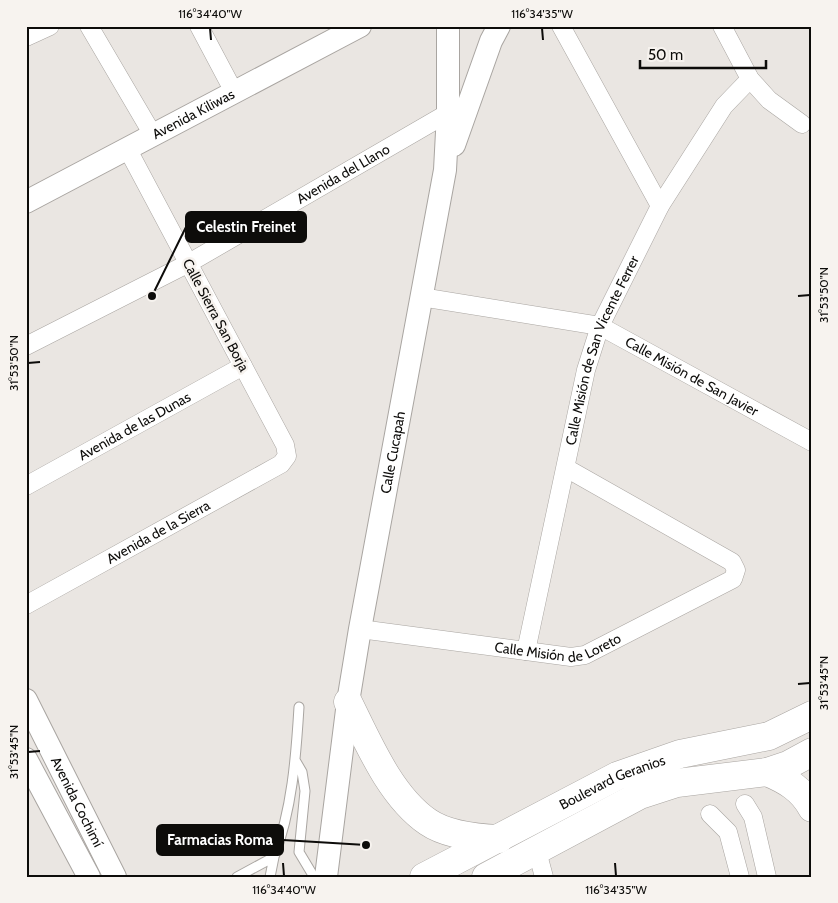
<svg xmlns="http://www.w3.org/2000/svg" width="838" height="903" viewBox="0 0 838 903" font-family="Cabin,sans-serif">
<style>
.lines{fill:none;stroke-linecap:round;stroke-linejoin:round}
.service-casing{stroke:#a9a5a1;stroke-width:11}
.minor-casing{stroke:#a9a5a1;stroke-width:19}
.tertiary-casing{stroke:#a9a5a1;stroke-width:24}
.primary-casing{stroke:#a9a5a1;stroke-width:29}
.service{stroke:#fff;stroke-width:9}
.minor{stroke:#fff;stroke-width:18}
.tertiary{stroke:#fff;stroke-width:22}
.primary{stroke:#fff;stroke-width:28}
.ticks{fill:none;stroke:#0d0c0a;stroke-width:2}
.labels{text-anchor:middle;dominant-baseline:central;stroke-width:5;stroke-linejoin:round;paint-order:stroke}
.street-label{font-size:14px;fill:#0d0c0a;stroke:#f7f3ef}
.leader{fill:none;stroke:#0d0c0a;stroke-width:2}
.callout-dot{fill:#0d0c0a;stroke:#f7f3ef;stroke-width:2}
.callout{fill:#0d0c0a;stroke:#0d0c0a;stroke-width:2}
.callout-label{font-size:15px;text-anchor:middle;font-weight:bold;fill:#fff}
.neatline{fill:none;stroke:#0d0c0a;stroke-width:2}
.ticks-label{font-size:12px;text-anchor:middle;fill:#0d0c0a}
</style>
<rect width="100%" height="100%" fill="#eae6e2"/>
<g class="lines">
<defs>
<path id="service" d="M295 760 302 772 305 791 299 852 314 877
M237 877 274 857C292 810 296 757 299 707
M270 877 274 857"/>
<g id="minor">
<path d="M89 26 153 135"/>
<path d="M199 26 234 92"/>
<path d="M561 26 660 206"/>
<path d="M722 26 750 79 769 100 802 124"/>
<path d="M26 37 50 26"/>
<path id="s1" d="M421 297 600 326 812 442"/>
<path id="s2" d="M26 346 189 263 448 113"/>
<path id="s3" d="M26 486 243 366"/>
<path id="s4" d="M26 605 281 464 287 456 285 445 127 148"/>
<path id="s5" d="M360 629 526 651 571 657 585 655 733 579 736 570 732 562 566 468"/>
<path id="s6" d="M526 651 586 370 600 326 660 206 724 106 750 79"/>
<path d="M745 804 753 817 767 877"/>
<path d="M710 814 728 832 740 877"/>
<path d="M537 851 544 877"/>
</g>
<g id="tertiary">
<path d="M454 145 491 41 499 26"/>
<path id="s7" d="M26 202 360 26"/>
<path id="s8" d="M26 700 115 877"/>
<path d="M26 759 89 877"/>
<path id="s9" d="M326 877 348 702 360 629 445 170 448 113V26"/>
</g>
<g id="primary">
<path d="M348 702C368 742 390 796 428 822 447 835 477 838 499 839"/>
<path d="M767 772C786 780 802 789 812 808"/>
<path id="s10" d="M424 877 617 776 680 754 769 736 812 715"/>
<path d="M486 877 640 795 677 783 767 772 788 765 812 752"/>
</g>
</defs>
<!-- service casing -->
<use href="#service" class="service-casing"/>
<!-- minor casing -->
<use href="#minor" class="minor-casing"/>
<!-- tertiary casing -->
<use href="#tertiary" class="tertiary-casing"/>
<!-- primary casing -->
<use href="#primary" class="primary-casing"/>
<!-- service -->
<use href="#service" class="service"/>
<!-- minor -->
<use href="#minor" class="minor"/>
<!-- tertiary -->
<use href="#tertiary" class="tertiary"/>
<!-- primary -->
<use href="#primary" class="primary"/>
</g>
<!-- ticks -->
<path class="ticks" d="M210 28 211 40M542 28 543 40M798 296 810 295M28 363 40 362M798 684 810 683M28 752 40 751M283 863 284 876M615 863 616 876"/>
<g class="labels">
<!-- street labels -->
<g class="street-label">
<text stroke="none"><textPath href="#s7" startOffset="189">Avenida Kiliwas</textPath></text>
<text stroke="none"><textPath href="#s2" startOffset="361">Avenida del Llano</textPath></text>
<text transform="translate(216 315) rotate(62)">Calle Sierra San Borja</text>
<text stroke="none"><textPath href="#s6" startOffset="311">Calle Misión de San Vicente Ferrer</textPath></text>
<text stroke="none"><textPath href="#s1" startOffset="286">Calle Misión de San Javier</textPath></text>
<text stroke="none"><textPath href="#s3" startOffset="124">Avenida de las Dunas</textPath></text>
<text stroke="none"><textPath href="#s9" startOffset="430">Calle Cucapah</textPath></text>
<text stroke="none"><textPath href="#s4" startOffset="151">Avenida de la Sierra</textPath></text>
<text stroke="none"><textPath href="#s5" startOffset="201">Calle Misión de Loreto</textPath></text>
<text stroke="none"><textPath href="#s10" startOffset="211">Boulevard Geranios</textPath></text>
<text stroke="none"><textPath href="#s8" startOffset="114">Avenida Cochimí</textPath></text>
</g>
</g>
<!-- callouts -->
<path class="leader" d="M152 296L186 227M366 845L283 840"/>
<g class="callout-dot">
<circle cx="152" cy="296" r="5"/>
<circle cx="366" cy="845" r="5"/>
</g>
<g class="callout">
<rect x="186" y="212" width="120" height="30" rx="5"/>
<rect x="157" y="825" width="126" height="30" rx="5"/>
</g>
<g class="callout-label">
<text x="246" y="232">Celestin Freinet</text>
<text x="220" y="845">Farmacias Roma</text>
</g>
<!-- border -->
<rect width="838" height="903" fill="none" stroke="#f7f3ef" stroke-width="55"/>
<!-- scale -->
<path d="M640 60v8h126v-8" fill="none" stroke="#0d0c0a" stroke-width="2.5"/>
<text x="648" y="60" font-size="15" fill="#0d0c0a" stroke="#f7f3ef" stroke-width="4" paint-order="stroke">50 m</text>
<rect x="28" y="28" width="782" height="848" class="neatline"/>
<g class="ticks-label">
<text x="210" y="18">116°34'40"W</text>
<text x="542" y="18">116°34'35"W</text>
<text transform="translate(824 295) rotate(-90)" y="4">31°53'50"N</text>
<text transform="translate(14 363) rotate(-90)" y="4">31°53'50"N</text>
<text transform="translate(824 683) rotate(-90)" y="4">31°53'45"N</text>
<text transform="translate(14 752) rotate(-90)" y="4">31°53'45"N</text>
<text x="284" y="894">116°34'40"W</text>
<text x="616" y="894">116°34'35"W</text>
</g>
</svg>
